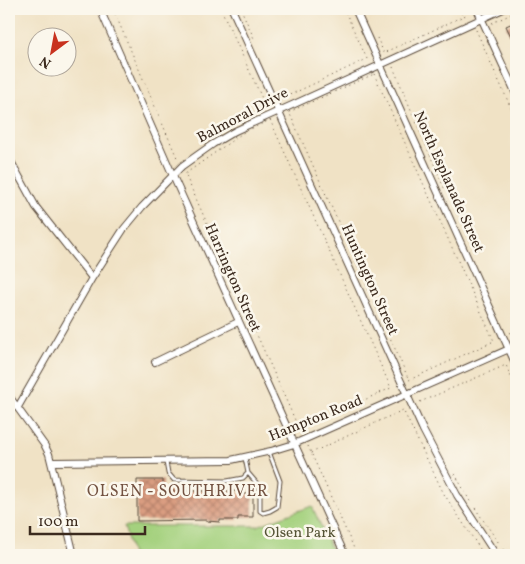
<svg xmlns="http://www.w3.org/2000/svg" width="525" height="564" viewBox="0 0 525 564" font-family="Vollkorn,serif">
<style>
.green{fill:#a4d17e;stroke:#707e4e}
.building{fill:url(#building-cross-hatch)}
.lines{fill:none;stroke-linecap:round;stroke-linejoin:round}
.lane-casing{stroke:#564637;stroke-width:5}
.street-casing{stroke:#564637;stroke-width:8}
.path{stroke:#564637;stroke-width:1;stroke-dasharray:1 4;stroke-linecap:butt}
.lane{stroke:#fff;stroke-width:3}
.street{stroke:#fff;stroke-width:6}
.labels{text-anchor:middle;dominant-baseline:central;stroke-width:5;stroke-linejoin:round;paint-order:stroke}
.street-label{font-size:15px;fill:#3b2a1e;stroke:#fbf7ec}
.park-label{font-size:15px;fill:#555436;stroke:#fbf7ec}
.neighbourhood-label{font-size:16px;letter-spacing:1px;fill:#735241;stroke:#fbf7ec}
</style>
<defs>
<pattern id="building-cross-hatch" width="8" height="8" patternUnits="userSpaceOnUse" patternTransform="scale(1.25)"><rect width="8" height="8" fill="#da9d81"/><path d="M0 0l8 8M0 8l8-8" fill="none" stroke="#b28069"/></pattern>
</defs>
<rect width="100%" height="100%" fill="#fbf7ec"/>
<filter id="ink" filterUnits="userSpaceOnUse"><feTurbulence type="fractalNoise" baseFrequency=".02" numOctaves="2"/><feDisplacementMap in="SourceGraphic" scale="10" xChannelSelector="R" yChannelSelector="G"/><feConvolveMatrix kernelMatrix="1 2 1 2 8 2 1 2 1" color-interpolation-filters="sRGB"/></filter>
<filter id="wash" filterUnits="userSpaceOnUse"><feTurbulence type="fractalNoise" baseFrequency=".0096" numOctaves="4" result="noise"/><feDisplacementMap in="SourceGraphic" scale="20" xChannelSelector="R" yChannelSelector="G"/><feGaussianBlur stdDeviation="1.12" result="paint"/><feColorMatrix in="noise" values="0 0 0 0 0 0 0 0 0 0 0 0 0 0 0 0 0 1.4 0 .05"/><feComposite in="paint" operator="in"/></filter>
<g filter="url(#wash)">
<rect width="100%" height="100%" fill="#f0e2c5"/>
<!-- green -->
<path class="green" d="M312 506 334 555H132L124 526H257Z"/>
<g id="blocks">
<!-- building -->
<path class="building" d="M515 22 516 26V47L506 26Z
M137 480H163V491H238V494H253V517H238V520H220V522L207 521V520L137 521Z"/>
</g>
</g>
<g filter="url(#ink)">
<use href="#blocks" fill-opacity="0" stroke="#564637" stroke-width="1"/>
<g class="lines">
<defs>
<path id="lane" d="M166 462 168 473 174 480 227 481 243 478 248 473 245 458
M248 473 260 487V511L263 513 270 511 277 507 280 481 269 452"/>
<path id="street" d="M100 9 173 176 345 555
M232 9 423 430 457 495 496 555
M355 9 516 365
M477 9 516 94
M9 158 36 207 92 278
M155 362 238 322
M9 396 45 446 49 454 74 555
M18 407 92 278 123 230 142 207 182 166 213 144 235 131 503 9
M52 462 231 460 271 451 294 444 516 346"/>
</defs>
<!-- lane casing -->
<use href="#lane" class="lane-casing"/>
<!-- street casing -->
<use href="#street" class="street-casing"/>
<!-- path -->
<path class="path" d="M113 9 178 160
M241 9 256 43
M460 9 463 16
M492 23 516 12
M476 30 516 119
M377 38 384 53 468 14
M393 67 445 190
M374 74 494 341 409 380 289 112Z
M281 99 367 59 344 9
M270 120 391 388 299 429 185 174 244 132Z
M214 135 223 128 266 107 221 9
M510 333 516 330
M420 402 506 365 516 389
M308 446 357 555
M311 453 403 410 444 494 484 555
M455 474 471 503
M475 508 507 555"/>
<!-- lane -->
<use href="#lane" class="lane"/>
<!-- street -->
<use href="#street" class="street"/>
</g>
</g>
<g class="labels">
<!-- street labels -->
<g class="street-label">
<text transform="translate(243 116) rotate(-28)">Balmoral Drive</text>
<text transform="translate(448 182) rotate(66)">North Esplanade Street</text>
<text transform="translate(232 278) rotate(66)">Harrington Street</text>
<text transform="translate(369 280) rotate(66)">Huntington Street</text>
<text transform="translate(316 419) rotate(-22)">Hampton Road</text>
</g>
<!-- park labels -->
<g class="park-label">
<text x="300" y="533">Olsen Park</text>
</g>
<!-- neighbourhood labels -->
<g class="neighbourhood-label">
<text x="178" y="492">OLSEN - SOUTHRIVER</text>
</g>
</g>
<!-- margin -->
<rect width="525" height="564" fill="none" stroke="#fbf7ec" stroke-width="30"/>
<!-- north arrow -->
<g transform="translate(52 52) rotate(212)"><circle r="24" fill="#fbf7ec" stroke="#aea59a"/>
<path d="M0-4L9 19L0 12L-9 19Z" fill="#c8321e"/>
<text y="-8" font-size="14" font-weight="bold" text-anchor="middle" fill="#3b2a1e">N</text>
</g>
<!-- scale -->
<path d="M30 526v8h115v-8" fill="none" stroke="#3b2a1e" stroke-width="2.5"/>
<text x="38" y="526" font-size="15" fill="#3b2a1e" stroke="#fbf7ec" stroke-width="4" paint-order="stroke">100 m</text>
</svg>
